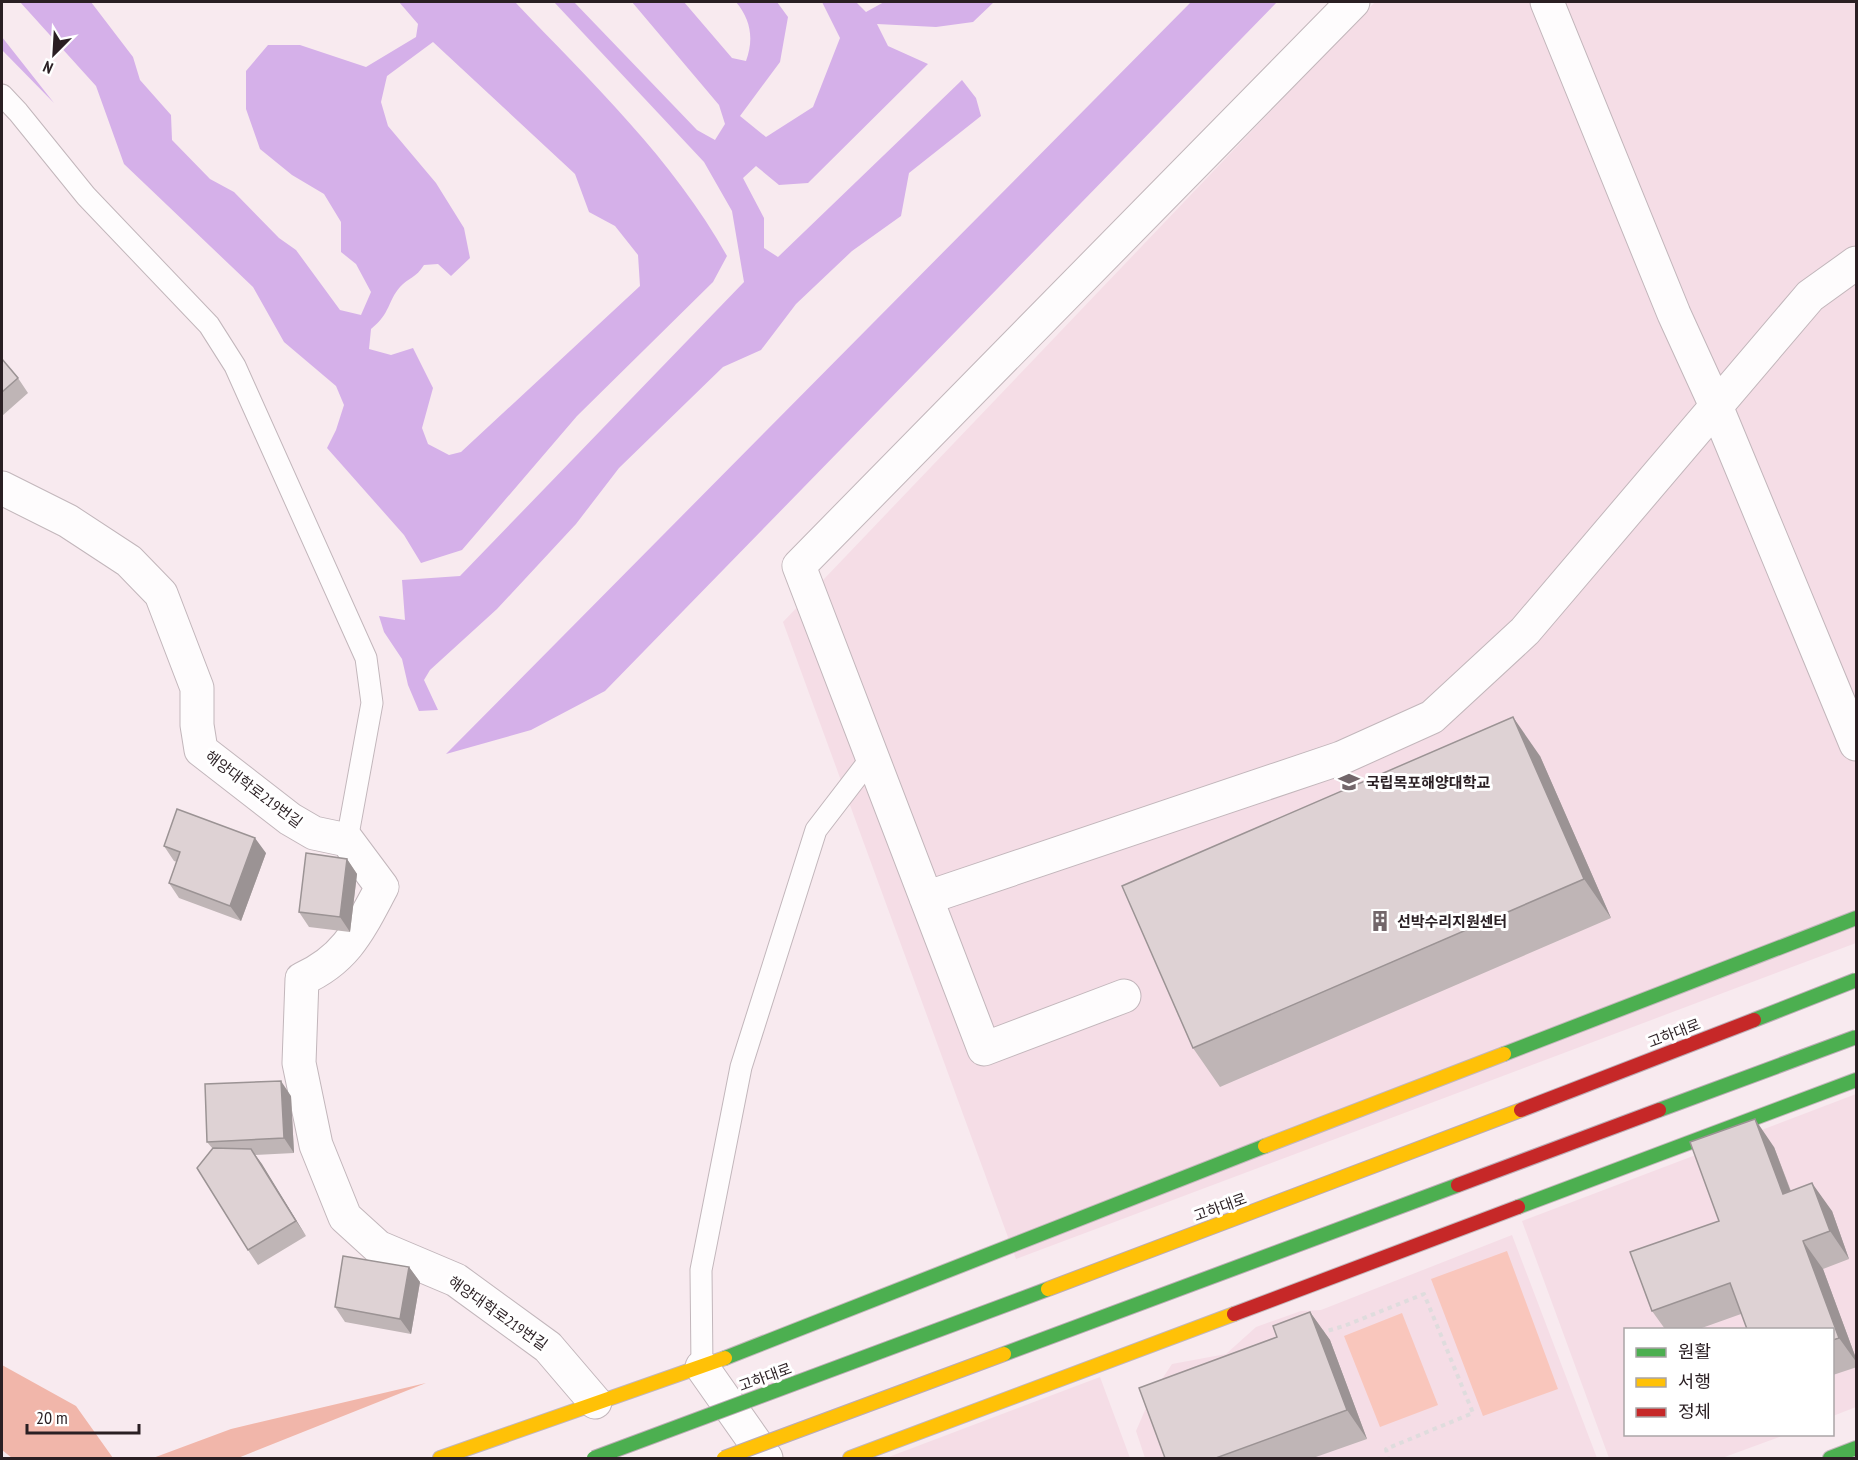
<svg xmlns="http://www.w3.org/2000/svg" width="1858" height="1460" viewBox="0 0 1858 1460" font-family="'PT Sans Narrow','Noto Sans KR',sans-serif">
<style>
.built{fill:#f5dde6}
.green{fill:#f9c6bc}
.forest{fill:#f1b6aa}
.water{fill:#d5b0e9;fill-rule:evenodd}
.lines{fill:none;stroke-linecap:round;stroke-linejoin:round}
.lane-casing{stroke:#c2b6bb;stroke-width:23}
.street-casing{stroke:#c2b6bb;stroke-width:35}
.fast-casing{stroke:#c2b6bb;stroke-width:16}
.slow-casing{stroke:#c2b6bb;stroke-width:16}
.jam-casing{stroke:#c2b6bb;stroke-width:16}
.path{stroke:#dfdcdd;stroke-width:4;stroke-dasharray:4.5 4.5;stroke-linecap:butt}
.lane{stroke:#fefcfd;stroke-width:21}
.street{stroke:#fefcfd;stroke-width:33}
.fast{stroke:#4caf50;stroke-width:14}
.slow{stroke:#ffc107;stroke-width:14}
.jam{stroke:#c62828;stroke-width:14}
.fast-bridge-casing{stroke:#bbacb5;stroke-width:16;stroke-linecap:butt}
.slow-bridge-casing{stroke:#bbacb5;stroke-width:16;stroke-linecap:butt}
.jam-bridge-casing{stroke:#bbacb5;stroke-width:16;stroke-linecap:butt}
.fast-bridge{stroke:#4caf50;stroke-width:14}
.slow-bridge{stroke:#ffc107;stroke-width:14}
.jam-bridge{stroke:#c62828;stroke-width:14}
.wall{fill:#bfb5b6}
.shaded-wall{fill:#9b9394}
.building{fill:#ded2d4;stroke:#9b9394;stroke-width:1.5}
.labels{text-anchor:middle;dominant-baseline:central;stroke-width:6;stroke-linejoin:round;paint-order:stroke}
.poi-label{font-size:15px;font-weight:bold;fill:#2a1f23;stroke:#fff;text-anchor:start}
.street-label{font-size:15px;fill:#2a1f23;stroke:#fff}
</style>
<rect width="100%" height="100%" fill="#f8eaef"/>
<!-- built -->
<path class="built" d="M1375 2H1856V943L1016 1259 783 622Z
M1856 1094V1407L1833 1416 1832 1330H1626V1434L1785 1435 1722 1458H1609L1522 1221Z
M1512 1235 1597 1458H1145L1136 1431 1152 1394 1172 1364 1226 1354 1256 1327 1301 1311 1321 1310Z
M1100 1377 1130 1458H886Z"/>
<!-- green -->
<path class="green" d="M1507 1251 1558 1389 1483 1416 1431 1279Z
M1402 1313 1438 1405 1380 1427 1344 1336Z"/>
<!-- forest -->
<path class="forest" d="M2 1365 76 1406 113 1458H12L2 1450Z
M426 1383 238 1458H153L231 1429Z"/>
<!-- water -->
<path class="water" d="M20 2H91L133 57 140 80 171 115 172 140 210 179 234 192 279 238 296 250 340 310 361 315 371 292 356 264 341 252V222L324 194 292 175 260 149 246 109V71L268 45H300L366 67 416 37 418 24 399 2H515C591 82 673 159 727 256L713 282 577 416 462 550 421 563 404 535 327 448 336 430 344 405 336 386 284 342 253 287 124 164 96 86ZM433 42 575 174 589 212 615 226 638 255 640 286 461 452 449 455 428 444 422 428 433 388 413 348 391 355 369 349 371 329C391 313 387 302 400 287 408 278 416 278 424 265L438 264 451 276 470 258 464 228 436 183 388 126 381 102 387 76Z
M554 2H574L697 130 715 140 725 124 719 105 632 2H684L732 58 746 61C754 39 751 20 736 2H777L788 17 780 62 740 116 766 137 813 107 840 38 822 2H856L866 12 884 2H994L973 22 936 27 877 24 888 46 928 64 808 183 779 185 756 166 743 178 764 218V248L778 257 962 80 976 98 981 116 909 173 901 216 852 251 796 304 761 350 723 367 619 468 576 524 497 609 430 670 424 680 438 710 419 711 408 685 402 659 384 632 379 616 405 620 402 580 460 576 744 282 732 211 704 162Z
M1191 2H1277L605 691 531 730 446 754Z
M2 37 54 103 2 50Z"/>
<g class="lines">
<defs>
<path id="lane" d="M2 95 18 112 86 196 209 325 235 366 366 658 372 703 347 840
M702 1367 701 1270 741 1067 816 830 872 757"/>
<path id="street" d="M1547 2 1674 314 1716 406 1856 744
M2 488 68 521 129 561 161 594 197 688V725L201 750 290 819 314 833 347 840 382 887C360 928 347 959 302 979L299 1063 316 1145 345 1217 378 1247 456 1280 548 1347 595 1402
M926 898 1341 758 1432 717 1525 631 1810 296 1856 263
M1124 996 984 1049 799 566 1353 2
M702 1367 766 1458"/>
<path id="fast" d="M1504 1054 1856 918
M1518 1207 1856 1080
M725 1358 1265 1146
M1830 1458 1856 1448"/>
<path id="slow" d="M1265 1146 1504 1054
M440 1458 725 1358
M850 1458 1234 1314"/>
<path id="jam" d="M1234 1314 1518 1207"/>
</defs>
<!-- lane casing -->
<use href="#lane" class="lane-casing"/>
<!-- street casing -->
<use href="#street" class="street-casing"/>
<!-- fast casing -->
<use href="#fast" class="fast-casing"/>
<!-- slow casing -->
<use href="#slow" class="slow-casing"/>
<!-- jam casing -->
<use href="#jam" class="jam-casing"/>
<!-- path -->
<path class="path" d="M1320 1333 1344 1326 1424 1294 1473 1413 1386 1449 1388 1458"/>
<!-- lane -->
<use href="#lane" class="lane"/>
<!-- street -->
<use href="#street" class="street"/>
<!-- fast -->
<use href="#fast" class="fast"/>
<!-- slow -->
<use href="#slow" class="slow"/>
<!-- jam -->
<use href="#jam" class="jam"/>
<defs>
<path id="fast-bridge" d="M1754 1020 1856 980
M1659 1110 1856 1037
M1004 1354 1458 1185
M594 1458 1048 1289"/>
<path id="slow-bridge" d="M1048 1289 1521 1110
M724 1458 1004 1354"/>
<path id="jam-bridge" d="M1521 1110 1754 1020
M1458 1185 1659 1110"/>
</defs>
<!-- fast-bridge casing -->
<use href="#fast-bridge" class="fast-bridge-casing"/>
<!-- slow-bridge casing -->
<use href="#slow-bridge" class="slow-bridge-casing"/>
<!-- jam-bridge casing -->
<use href="#jam-bridge" class="jam-bridge-casing"/>
<!-- fast-bridge -->
<use href="#fast-bridge" class="fast-bridge"/>
<!-- slow-bridge -->
<use href="#slow-bridge" class="slow-bridge"/>
<!-- jam-bridge -->
<use href="#jam-bridge" class="jam-bridge"/>
</g>
<!-- wall -->
<path class="wall" d="M2 359 18 378 28 393 2 416Z
M1540 756 1611 918 1220 1087 1193 1048Z
M164 846 266 853 241 921 179 898 169 883 177 862 174 861Z
M347 859 357 874 350 932 309 927 299 912Z
M291 1096 294 1153 255 1155 306 1236 258 1265 248 1250 213 1149 207 1142Z
M1774 1147 1791 1191 1832 1211 1849 1259 1823 1269 1857 1361V1367L1833 1375V1329L1741 1314 1699 1329H1665L1652 1311Z
M409 1267 420 1282 411 1334 345 1322 335 1307Z
M1310 1312 1330 1340 1367 1439 1313 1458H1165L1277 1337Z"/>
<!-- shaded-wall -->
<path class="shaded-wall" d="M1513 717 1540 756 1611 918 1584 879Z
M255 838 266 853 241 921 230 906Z
M347 859 357 874 350 932 340 917Z
M281 1081 291 1096 294 1153 284 1138Z
M1755 1119 1774 1147 1802 1222 1783 1194Z
M251 1149 262 1164 306 1236 296 1221Z
M1812 1183 1832 1211 1849 1259 1830 1231Z
M1803 1241 1823 1269 1857 1361V1363L1839 1338Z
M409 1267 420 1282 411 1334 400 1319Z
M1310 1312 1330 1340 1367 1439 1347 1410Z"/>
<!-- building -->
<path class="building" d="M2 359 18 378 2 392Z
M1513 717 1584 879 1193 1048 1122 886Z
M177 809 255 838 230 906 169 883 180 852 164 846Z
M306 853 347 859 340 917 299 912Z
M281 1081 284 1138 207 1142 205 1084Z
M1755 1119 1783 1194 1812 1183 1830 1231 1803 1241 1839 1338 1833 1340V1329H1747L1730 1283 1652 1311 1630 1252 1719 1221 1690 1142Z
M213 1148 251 1149 296 1221 248 1250 197 1168Z
M343 1256 409 1267 400 1319 335 1307Z
M1310 1312 1347 1410 1216 1458H1165L1139 1388 1277 1337 1273 1326Z"/>
<!-- icons -->
<defs>
<symbol id="university-bare" viewBox="-9 -9 18 18"><path d="M0-5L7-2L0 1L-7-2ZM-4 1L0 2.5L4 1V4Q0 6-4 4Z" fill="#72666a" stroke="#fff" stroke-width="2.5" paint-order="stroke"/></symbol>
<symbol id="building-bare" viewBox="-9 -9 18 18"><path d="M-4-6H4V6H1V3H-1V6H-4ZM-2.5-4.3h1.7v1.8h-1.7ZM.8-4.3h1.7v1.8H.8ZM-2.5-1h1.7V.8h-1.7ZM.8-1h1.7V.8H.8Z" fill="#72666a" stroke="#fff" stroke-width="2.5" paint-order="stroke"/></symbol>
</defs>
<g fill-rule="evenodd">
<use href="#university-bare" x="1334" y="767" width="30" height="30"/>
<use href="#building-bare" x="1365" y="906" width="30" height="30"/>
</g>
<g class="labels">
<!-- poi labels -->
<g class="poi-label">
<text x="1366" y="782">국립목포해양대학교</text>
<text x="1397" y="921">선박수리지원센터</text>
</g>
<!-- street labels -->
<g class="street-label">
<text transform="translate(254 789) rotate(37)">해양대학로219번길</text>
<text transform="translate(1674 1033) rotate(-21)">고하대로</text>
<text transform="translate(1220 1207) rotate(-20)">고하대로</text>
<text transform="translate(498 1313) rotate(35)">해양대학로219번길</text>
<text transform="translate(765 1377) rotate(-20)">고하대로</text>
</g>
</g>
<!-- border -->
<rect width="1858" height="1460" fill="none" stroke="#2a1f23" stroke-width="6"/>
<!-- legend -->
<rect x="1624" y="1328" width="210" height="108" fill="#ffffff" stroke="#aaa5a7" stroke-width="1.5"/>
<rect x="1636" y="1348" width="30" height="9" fill="#4caf50" stroke="#aaa5a7" stroke-width="1.5"/>
<text x="1678" y="1358" font-size="18" fill="#2a1f23">원활</text>
<rect x="1636" y="1378" width="30" height="9" fill="#ffc107" stroke="#aaa5a7" stroke-width="1.5"/>
<text x="1678" y="1388" font-size="18" fill="#2a1f23">서행</text>
<rect x="1636" y="1408" width="30" height="9" fill="#c62828" stroke="#aaa5a7" stroke-width="1.5"/>
<text x="1678" y="1418" font-size="18" fill="#2a1f23">정체</text>
<!-- north arrow -->
<g transform="translate(54 54) rotate(204)" stroke="#ffffff" stroke-width="4.5" paint-order="stroke">
<path d="M0-4.5L10 22L0 15L-10 22Z" fill="#2a1f23"/>
<text y="-9" font-size="16" font-weight="bold" text-anchor="middle" fill="#2a1f23">N</text>
</g>
<!-- scale -->
<path d="M27 1424v9h112v-9" fill="none" stroke="#2a1f23" stroke-width="3"/>
<text x="36" y="1424" font-size="18" fill="#2a1f23" stroke="#ffffff" stroke-width="4.5" paint-order="stroke">20 m</text>
</svg>
